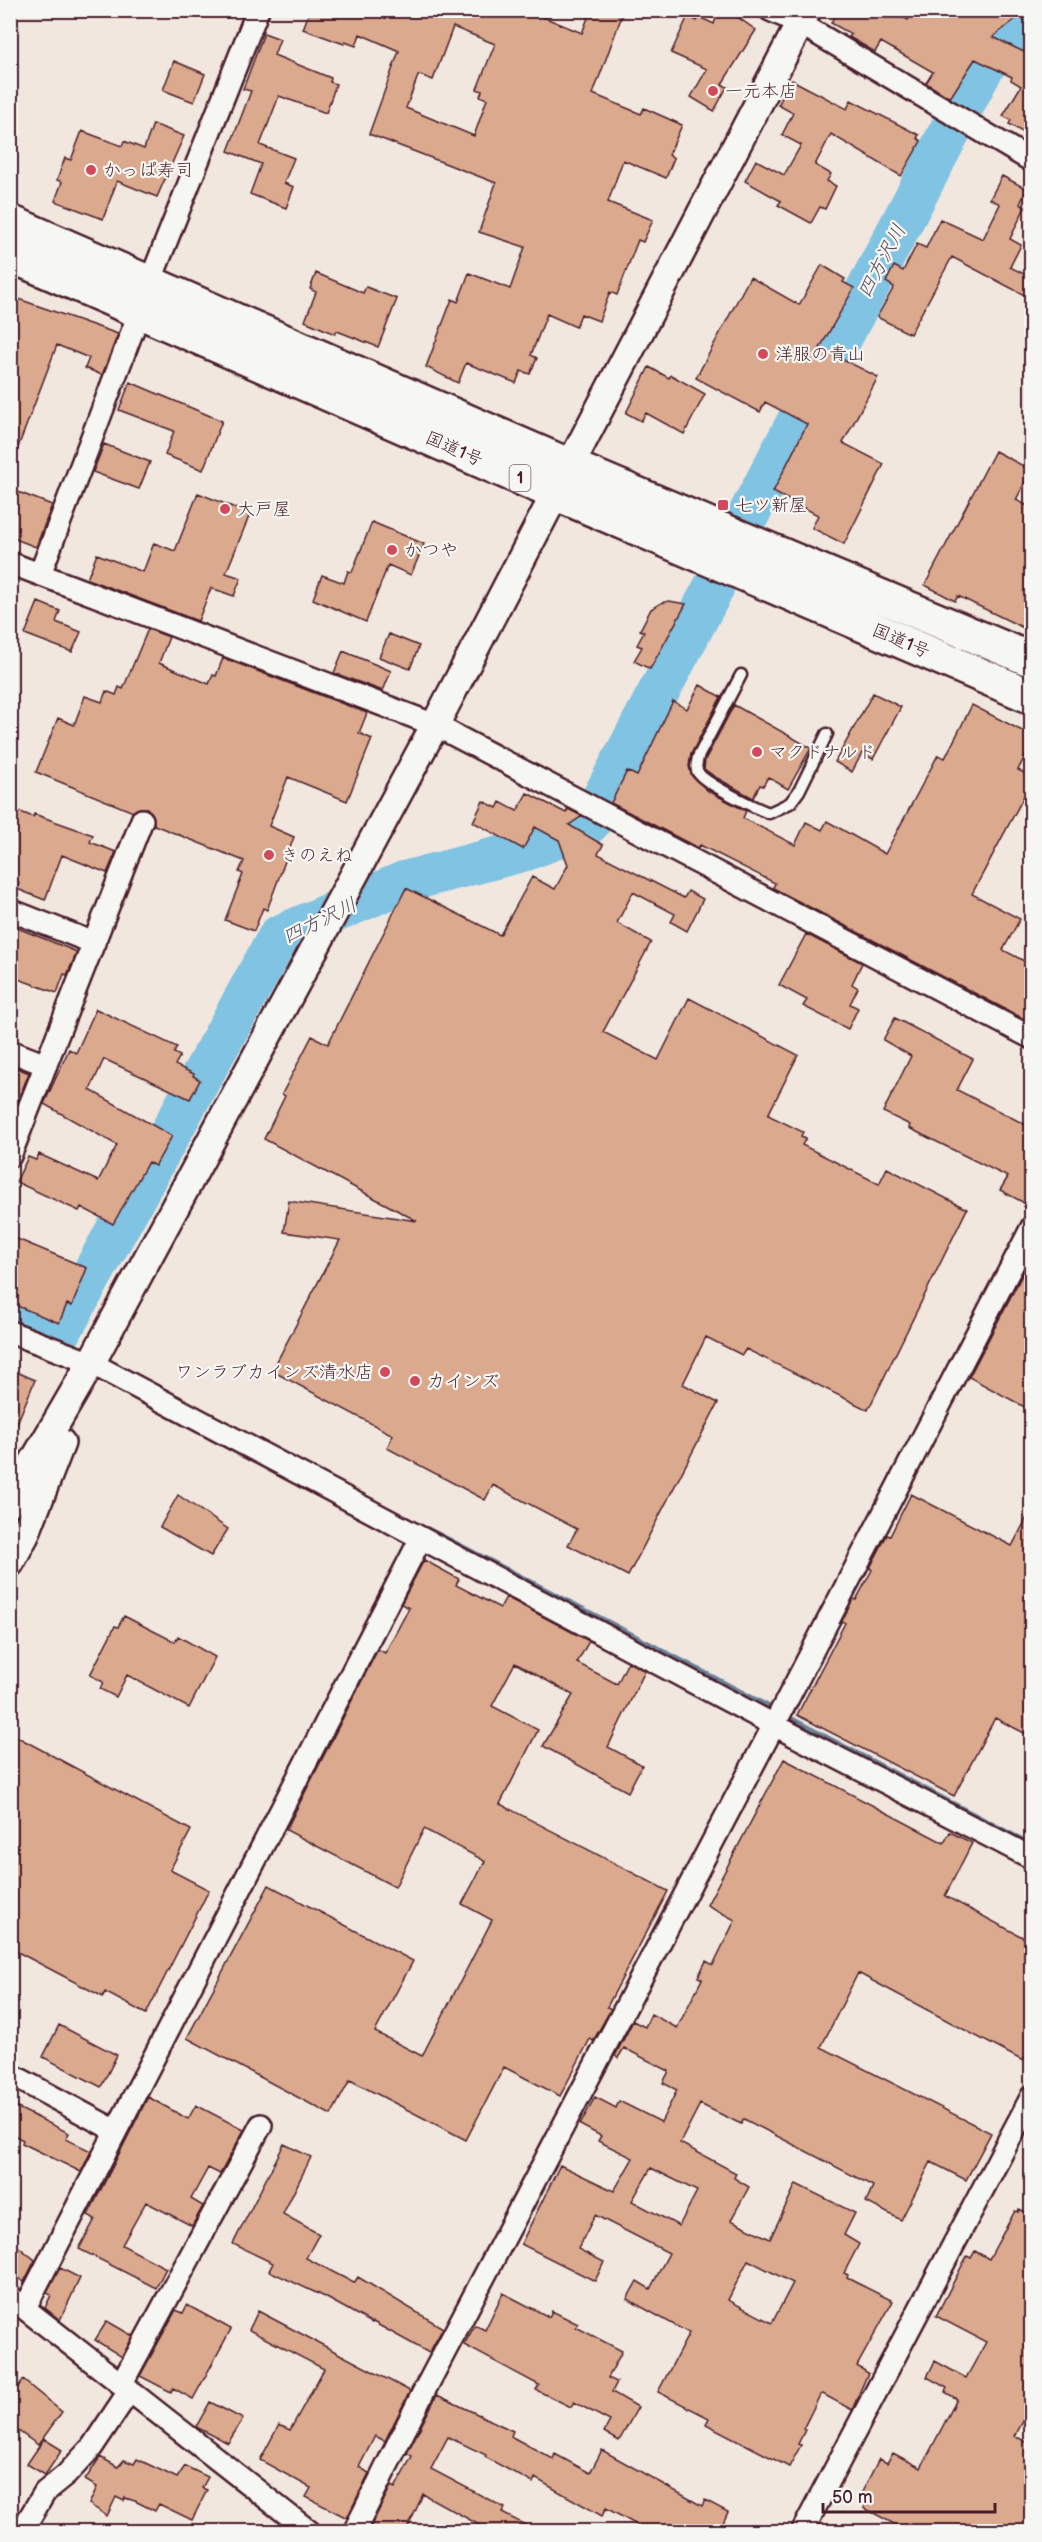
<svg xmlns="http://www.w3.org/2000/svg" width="1042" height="2542" viewBox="0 0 1042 2542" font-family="'Balsamiq Sans','Klee One',sans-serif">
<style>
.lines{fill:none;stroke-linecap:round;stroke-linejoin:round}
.stream{stroke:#6b8199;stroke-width:7}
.river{stroke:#81c3e2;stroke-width:42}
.building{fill:#dba98e;stroke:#4a1f2b;stroke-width:1.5;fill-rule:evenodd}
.service-casing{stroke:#4a1f2b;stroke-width:15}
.minor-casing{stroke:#4a1f2b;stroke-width:26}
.tertiary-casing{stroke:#4a1f2b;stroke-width:32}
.trunk-casing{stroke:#4a1f2b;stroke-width:38}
.service{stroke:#f6f6f2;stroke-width:10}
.minor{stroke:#f6f6f2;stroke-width:21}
.tertiary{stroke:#f6f6f2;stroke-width:27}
.trunk{stroke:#f6f6f2;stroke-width:33}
.poi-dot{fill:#d1495b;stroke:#f6f6f2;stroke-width:2}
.labels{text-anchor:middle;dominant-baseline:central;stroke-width:4.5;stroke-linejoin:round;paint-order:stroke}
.shield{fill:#f6f6f2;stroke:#7e6067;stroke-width:1.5}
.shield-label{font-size:16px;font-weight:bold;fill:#4a1f2b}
.poi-label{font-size:18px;fill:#4a1f2b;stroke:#f6f6f2;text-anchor:start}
.street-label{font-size:18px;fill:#4a1f2b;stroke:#f6f6f2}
.water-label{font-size:20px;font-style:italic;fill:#5a5062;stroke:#f6f6f2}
</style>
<rect width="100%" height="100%" fill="#f1e7de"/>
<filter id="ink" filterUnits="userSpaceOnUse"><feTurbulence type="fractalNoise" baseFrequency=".0167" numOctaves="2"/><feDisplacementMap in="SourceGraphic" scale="12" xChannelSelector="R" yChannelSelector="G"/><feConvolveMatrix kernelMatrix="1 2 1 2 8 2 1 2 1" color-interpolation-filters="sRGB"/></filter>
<g filter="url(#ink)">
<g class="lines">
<!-- stream -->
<path class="stream" d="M428 1530C630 1633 830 1741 1032 1846"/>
<!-- river -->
<path class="river" d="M749 514 984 66 998 47 1032 22
M10 1319 57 1338 279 936 404 882 526 850 583 828 590 822 713 589"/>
</g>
<!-- building -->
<path class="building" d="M310 10H526L582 33 591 10H624L593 94 641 114 644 108 682 125 669 155 674 158 666 178 623 160 608 202 653 220 643 242 638 240 617 295 610 292 599 321 581 314 576 327 547 314 531 355 537 358 530 374 521 371 516 383 466 363 458 383 426 367 452 299 458 302 469 273 510 289 525 247 479 232 496 183 369 134 399 51 360 34 356 46 345 42 344 44 303 29ZM453 27 495 44 477 89 482 91 480 96 487 99 474 136 406 108 418 76 420 75 433 80Z
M719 10H727L756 30 722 84 727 87 714 111 691 97 707 69 671 53 688 16 697 21 699 17 714 24Z
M838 10H891L908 20 914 10H1027L993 37 1024 52 1032 37V138L1009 124 1011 120 1003 116 1021 86 1011 80 1012 77 975 59 950 98 926 83 933 72 881 42 875 52 849 37 851 34 831 23Z
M264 33 280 39 274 55 331 78 330 82 336 84 326 113 279 96 260 145 294 158 284 183 294 187 286 208 250 194 261 164 228 151 251 91 243 89Z
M174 61 205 74 194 102 163 90Z
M792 80 847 109 851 100 919 135 917 138 921 141 901 176 831 134 815 165 831 174 827 181 836 186 825 209 820 207 811 223 778 205 781 201 745 181 756 160 784 175 801 145 782 135 793 113 778 105Z
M153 124 184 136 157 197 117 181 103 219 55 201 62 182 57 180 65 158 71 160 82 131 122 146 124 141 144 149Z
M1002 176 1027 189 1020 204 1025 207 1010 239 1021 245 1010 267 1032 278V299L952 257 910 334 877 317 894 287 886 282 894 266 903 271 917 244 926 248 940 219 983 239 1000 204 990 199Z
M822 265 845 279 843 282 854 288 820 348 878 377 843 443 884 464 844 544 812 528 818 515 773 492 807 424 765 402 760 412 696 378 750 277 799 305Z
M316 273 363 293 366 287 397 299 378 347 337 331 335 334 305 321 316 292 310 289Z
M10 296 118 334 102 375 85 368 89 358 57 345 12 463Z
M649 367 669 378 671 375 705 394 684 434 646 413 641 421 626 413Z
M130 382 222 421 203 470 165 455 174 431 119 410Z
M104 444 150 462 139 489 93 472Z
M995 451 1031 470 1016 500 1032 508V632L958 596 955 601 925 585Z
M10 489 52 505 36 547 10 537Z
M198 493 250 514 226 573 241 578 234 596 211 588 198 621 87 579 97 554 143 572 154 543 175 551Z
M372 522 424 544 411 575 388 565 366 622 313 599 322 575 344 583 348 571 352 572Z
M669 601 686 604 650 669 634 661 642 647 637 645 644 632 640 630 651 609 661 603Z
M38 602 60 611 56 622 81 632 72 652 25 634Z
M148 629 169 637 159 663 209 684 213 675 216 676 223 658 367 713 359 733 372 739 347 801 288 777 269 826 294 837 267 910 263 908 254 931 225 920 243 874 239 872 244 861 154 825V818L147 808H140L133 812 36 772 58 718 74 725 85 696 102 702 106 691 116 695 119 687 123 689Z
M389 634 419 646 410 669 379 657Z
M343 651 391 671 383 691 334 673Z
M700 685 721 697 691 754 689 766 692 776 708 791 746 811 743 818 795 845 806 822 822 830 827 821 885 854 938 755 945 758 972 705 1032 736V743L1018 770 1032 777V781L972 894 1020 919 1003 950 1032 965V1023L773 888 775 883 700 845 698 848 611 803 627 771 637 776 673 701 687 709Z
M873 693 901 707 873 759 862 753 852 772 835 762Z
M734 705 811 748 788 789 768 777 763 786 760 785 753 798 717 778 704 769 705 760Z
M527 793 566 813 568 809 582 816 569 825 603 845 598 854 684 898 688 891 703 899 687 931 671 922 675 914 633 892 617 923 651 942 603 1032 658 1060 689 998 798 1055 768 1115 803 1132 801 1136 806 1138 802 1145 879 1184 887 1168 967 1209 868 1410 746 1349 742 1355 706 1337 683 1384 718 1403 628 1576 568 1545 577 1529 493 1485 485 1500 387 1448 393 1435 272 1371 340 1240 284 1232 289 1201 417 1221 264 1139 285 1096 282 1094 312 1036 328 1044 406 888 500 935 532 877 555 889 568 865 559 840 535 827 523 849 473 822 483 801 497 808 500 802 517 811Z
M18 811 33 817 34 814 93 835 90 842 116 852 107 873 62 855 45 900 17 889 19 883 10 880V830Z
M10 925 77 952 67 975 64 974 57 993 10 976Z
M806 934 862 963 852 984 858 988 850 1004 858 1008 848 1029 803 1006 807 1000 779 985Z
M96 1009 177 1047 174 1053 180 1056 175 1065 194 1074 193 1076 200 1080 190 1099 104 1059 90 1090 172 1136 155 1166 148 1162 113 1224 81 1207 79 1211 16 1182 28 1157 36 1160 39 1154 98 1181 117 1145 44 1104 69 1049 76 1053Z
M895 1018 973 1059 957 1090 1032 1128V1207L1000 1190 1008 1177 909 1128 910 1125 883 1112 911 1056 883 1040Z
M10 1065 29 1073 10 1120Z
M10 1236 87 1268 72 1306 67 1304 59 1323 10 1303Z
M1032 1256V1411L969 1377Z
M10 1369 35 1380 11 1438H10Z
M911 1494 1012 1546 1032 1508V1737L995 1718 954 1796 797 1715 845 1623 842 1621 853 1599 856 1600 872 1570 870 1568 887 1535 890 1536Z
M178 1495 228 1529 211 1556 160 1527Z
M424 1560 459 1579 456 1585 500 1608 506 1597 589 1641 577 1663 617 1684 628 1662 645 1671 608 1747 642 1765 628 1792 543 1746 573 1695 515 1663 492 1706 538 1730 500 1804 668 1891 607 2007 611 2009 593 2041 590 2039 560 2096 504 2067 466 2140 350 2080 331 2115 187 2038 269 1885 413 1961 375 2032 422 2056 492 1920 462 1904 485 1861 424 1829 395 1887 286 1830 378 1649 385 1653 409 1608 401 1604Z
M124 1616 175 1642 178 1636 215 1657 189 1708 127 1675 116 1697 100 1689 103 1682 90 1675 115 1626 118 1627Z
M10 1733 191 1830 170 1870 209 1890 146 2014 105 1992 103 1997 10 1948Z
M784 1759 944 1843 950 1832 972 1843 945 1896 1032 1942V2044L1023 2061 858 1973 821 2047 991 2133 966 2180 931 2162 901 2220 866 2202 873 2186 744 2119 741 2124 700 2104 680 2143 736 2173 734 2178 749 2187 731 2220 770 2239 796 2184 855 2213 844 2235 859 2244 844 2273 848 2275 847 2278 893 2301 857 2366 868 2373 852 2410 823 2394 820 2395 803 2429 805 2430 798 2444 801 2445 789 2467 706 2424 709 2418 658 2392 689 2333 627 2299 637 2281 650 2289 669 2253 595 2215 578 2249 604 2262 595 2281 521 2244 560 2165 614 2191 633 2158 598 2141 601 2136 580 2125 595 2097 616 2108 619 2101 661 2122 677 2090 663 2083 669 2071 624 2048 618 2058 615 2056 633 2021 645 2027 651 2014 677 2028 702 1979 698 1977 706 1961 713 1965 735 1920 707 1905ZM651 2168 697 2191 679 2226 632 2201ZM748 2260 793 2283 772 2323 728 2300Z
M59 2025 117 2055 101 2087 43 2057Z
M148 2097 188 2119 196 2105 244 2130 220 2174 208 2168 191 2199 203 2206 192 2226 146 2202 122 2245 166 2268 156 2288 79 2249 95 2219 88 2215Z
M10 2104 69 2133 66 2139 91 2151 81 2172 22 2143 23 2140 10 2133Z
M284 2144 311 2157 283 2214 319 2234 306 2258 354 2283 358 2277 443 2328 429 2353 373 2322 372 2323 325 2297 269 2271 273 2263 233 2244Z
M1019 2209 1032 2215V2405L1015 2436 1032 2445V2523L1027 2532H909L864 2508 868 2499 861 2494 879 2459 887 2463 893 2453 921 2468 957 2399 945 2392 947 2388 927 2377 935 2361 966 2378 986 2342 936 2316 967 2256 971 2258 975 2251 989 2259 1015 2211 1018 2212Z
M10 2240 35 2260 24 2282 10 2272Z
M60 2268 80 2278 60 2320 45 2308 51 2295 47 2293Z
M503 2293 549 2317 552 2311 578 2324 576 2327 622 2351 608 2378 617 2382 612 2392 638 2407 619 2441 604 2432 610 2421 574 2402 571 2407 536 2390 539 2385 464 2345 475 2325 485 2330Z
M187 2305 231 2329 193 2399 173 2388 171 2392 140 2376 176 2310 183 2313Z
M258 2311 410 2391 385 2441 375 2436 359 2467 369 2473 347 2518 306 2497 311 2488 260 2460 279 2425 290 2430 324 2369 249 2330Z
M107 2321 133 2336 122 2357 95 2340Z
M23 2380 62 2412 38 2445 10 2425V2397Z
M437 2395 513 2431 511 2436 514 2438 553 2459 555 2454 590 2473 602 2450 702 2506 705 2500 728 2512 719 2532H650L606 2508 602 2516 535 2478 533 2483 485 2457 486 2455 448 2437 431 2469 505 2508 502 2513 539 2532H492L423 2494 406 2532H372L369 2530 391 2486 395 2488 412 2456 407 2453Z
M210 2402 243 2419 228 2443 196 2427Z
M44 2439 62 2450 45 2475 27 2464Z
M100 2457 118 2467 124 2460 134 2464 137 2459 177 2478 185 2466 208 2477 202 2488 207 2490 192 2520 159 2504 155 2511 135 2501 125 2498 124 2501 116 2497 107 2516 89 2504 97 2487 85 2480Z"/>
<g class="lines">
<defs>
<path id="service" d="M741 675 698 757C697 763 694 769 700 775 709 785 755 808 769 813L790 803 799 791 827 734"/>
<path id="minor" d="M770 10 801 24 1032 161
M150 282 258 10
M10 563 435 725 1032 1038
M40 574 140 311
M10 910 94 943
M10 1051 46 1065
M10 1156 142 820
M10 1332 91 1363 774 1725 1032 1858
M10 2074 116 2131
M10 2297 310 2532
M25 2308 421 1538
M122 2383 261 2125
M21 2532 45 2492 66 2475 92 2447 130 2390
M354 2532 423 2393 774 1725 1032 1227
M802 2532 1032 2096"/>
<path id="tertiary" d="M10 1502 91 1363 435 725 807 10
M10 1563 25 1535 61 1443"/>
<path id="trunk" d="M10 222 570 466 1032 660
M10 255 557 494 1032 697"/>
</defs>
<!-- service casing -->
<use href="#service" class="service-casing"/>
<!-- minor casing -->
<use href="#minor" class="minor-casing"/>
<!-- tertiary casing -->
<use href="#tertiary" class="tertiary-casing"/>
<!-- trunk casing -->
<use href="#trunk" class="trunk-casing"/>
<!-- service -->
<use href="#service" class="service"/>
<!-- minor -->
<use href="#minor" class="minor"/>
<!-- tertiary -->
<use href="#tertiary" class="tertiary"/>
<!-- trunk -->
<use href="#trunk" class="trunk"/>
</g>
</g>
<!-- markers -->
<g class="poi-dot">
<circle cx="713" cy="91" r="6"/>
<circle cx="91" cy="170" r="6"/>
<circle cx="763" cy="354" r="6"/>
<rect x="717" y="499" width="12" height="12" rx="3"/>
<circle cx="225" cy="509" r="6"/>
<circle cx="392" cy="550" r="6"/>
<circle cx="757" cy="752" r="6"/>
<circle cx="269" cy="855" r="6"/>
<circle cx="385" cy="1372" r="6"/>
<circle cx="415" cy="1381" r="6"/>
</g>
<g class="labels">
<!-- shield labels -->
<rect class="shield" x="509.5" y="465" width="21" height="26" rx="4.5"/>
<g class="shield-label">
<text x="520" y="478">1</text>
</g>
<!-- poi labels -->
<g class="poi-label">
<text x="725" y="91">一元本店</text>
<text x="103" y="170">かっぱ寿司</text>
<text x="775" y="354">洋服の青山</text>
<text x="735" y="505">七ツ新屋</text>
<text x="237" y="509">大戸屋</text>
<text x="404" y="550">かつや</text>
<text x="769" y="752">マクドナルド</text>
<text x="281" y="855">きのえね</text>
<text x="373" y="1372" text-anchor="end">ワンラブカインズ清水店</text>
<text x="427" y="1381">カインズ</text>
</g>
<!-- street labels -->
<g class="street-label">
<text transform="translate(454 449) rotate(24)">国道1号</text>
<text transform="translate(901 641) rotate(23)">国道1号</text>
</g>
<!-- water labels -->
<g class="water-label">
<text transform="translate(882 261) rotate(-62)">四方沢川</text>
<text transform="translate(320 921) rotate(-26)">四方沢川</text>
</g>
</g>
<!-- margin -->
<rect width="1042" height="2542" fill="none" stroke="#f6f6f2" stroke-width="36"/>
<rect x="18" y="18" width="1006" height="2506" fill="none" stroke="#4a1f2b" stroke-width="2" filter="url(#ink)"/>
<!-- scale -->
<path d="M823 2503v9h172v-9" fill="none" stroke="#4a1f2b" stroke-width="3"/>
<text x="832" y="2503" font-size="18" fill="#4a1f2b" stroke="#f6f6f2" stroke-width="4.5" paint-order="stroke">50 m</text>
</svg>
